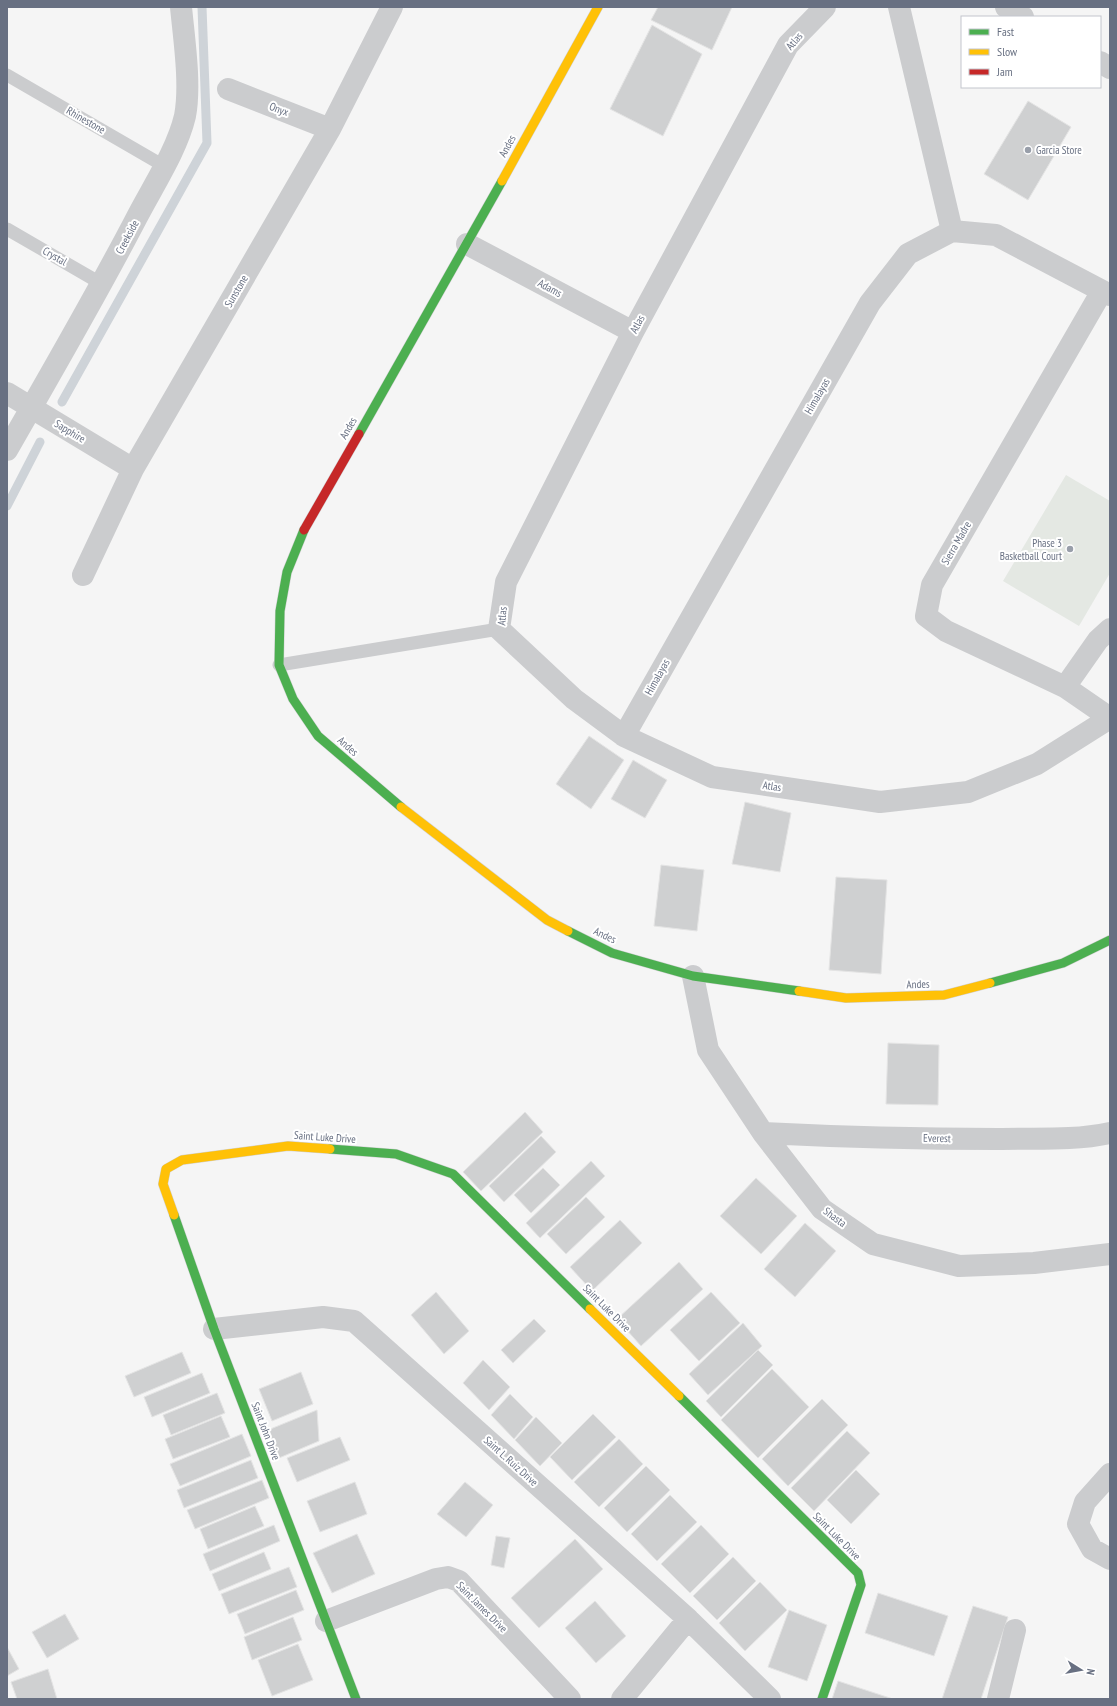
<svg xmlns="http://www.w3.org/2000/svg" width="1117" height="1706" viewBox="0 0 1117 1706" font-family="'PT Sans Narrow',sans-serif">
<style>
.green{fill:#e4e8e3}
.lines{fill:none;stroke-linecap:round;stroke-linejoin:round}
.stream{stroke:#ced3d8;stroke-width:9}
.building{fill:#cfd0d1;stroke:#e4e4e4}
.fast-casing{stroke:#d1d1d3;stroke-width:10}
.slow-casing{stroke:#d1d1d3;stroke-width:10}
.jam-casing{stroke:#d1d1d3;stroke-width:10}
.lane{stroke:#cbccce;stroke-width:13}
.street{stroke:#cbccce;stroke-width:22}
.fast{stroke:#4caf50;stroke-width:9}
.slow{stroke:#ffc107;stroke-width:9}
.jam{stroke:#c62828;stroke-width:9}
.poi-dot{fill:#999faa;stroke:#fff;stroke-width:1.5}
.labels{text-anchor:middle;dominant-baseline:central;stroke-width:4;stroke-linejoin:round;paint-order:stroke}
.street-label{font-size:11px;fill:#687082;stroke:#fff}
.poi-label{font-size:11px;fill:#687082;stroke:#fff;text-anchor:start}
</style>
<rect width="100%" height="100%" fill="#f5f5f5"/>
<!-- green -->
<path class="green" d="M1066 475 1110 501V573L1079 626 1003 581Z"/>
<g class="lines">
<!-- stream -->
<path class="stream" d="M62 402 207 143 202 7
M7 506 40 442"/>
</g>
<!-- building -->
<path class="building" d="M658 7H732L712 50 651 20Z
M652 25 702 54 663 136 610 109Z
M1028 101 1071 127 1028 200 984 174Z
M589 736 624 760 591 809 556 784Z
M633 760 667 780 645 818 611 799Z
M745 802 791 813 780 872 732 864Z
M661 865 704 870 697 931 654 926Z
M836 877 887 880 881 974 829 970Z
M888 1043 939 1045 938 1105 886 1104Z
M525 1112 543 1132 481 1191 463 1172Z
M541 1136 556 1152 504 1202 489 1186Z
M591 1161 605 1176 540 1238 526 1223Z
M543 1168 560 1185 531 1213 514 1195Z
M756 1178 797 1216 761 1254 720 1216Z
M586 1197 605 1217 566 1254 547 1234Z
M620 1220 642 1243 592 1291 570 1267Z
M805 1223 836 1251 795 1297 764 1269Z
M679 1262 703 1289 641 1346 617 1319Z
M436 1292 469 1331 444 1354 411 1315Z
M711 1292 740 1323 699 1361 670 1330Z
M534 1319 546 1331 513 1363 501 1350Z
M743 1323 762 1346 708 1395 689 1374Z
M758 1350 773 1365 721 1417 706 1401Z
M182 1352 191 1373 134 1397 125 1376Z
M483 1360 510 1387 489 1410 463 1383Z
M772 1369 809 1407 758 1458 721 1420Z
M301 1372 313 1404 272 1421 259 1389Z
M202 1373 210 1393 152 1417 144 1397Z
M217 1393 225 1413 171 1435 163 1415Z
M510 1394 533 1417 514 1439 491 1415Z
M822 1399 848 1425 788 1486 762 1459Z
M317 1410 319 1441 279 1458 268 1430Z
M593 1414 616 1437 572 1480 550 1457Z
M221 1416 230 1437 173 1459 165 1439Z
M536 1417 562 1443 540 1466 515 1440Z
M847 1431 870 1453 814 1511 791 1488Z
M242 1434 251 1456 180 1486 170 1464Z
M340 1437 350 1460 297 1482 287 1458Z
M619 1439 643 1464 599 1507 574 1482Z
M251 1460 258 1478 184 1508 177 1490Z
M646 1466 670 1490 627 1532 604 1508Z
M856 1470 880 1494 851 1524 827 1500Z
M262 1480 269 1498 195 1529 187 1510Z
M355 1482 367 1514 320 1532 307 1501Z
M465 1482 493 1505 466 1537 437 1514Z
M670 1495 697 1522 657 1561 631 1534Z
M255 1506 264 1526 208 1549 200 1529Z
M274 1525 280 1541 210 1571 203 1554Z
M701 1525 729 1554 690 1593 661 1564Z
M357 1534 375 1574 332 1593 313 1553Z
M496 1536 510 1538 504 1568 491 1565Z
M575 1539 603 1569 539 1628 511 1598Z
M264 1552 271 1569 219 1591 212 1574Z
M733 1557 756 1581 717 1620 693 1596Z
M289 1567 297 1587 229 1614 221 1594Z
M760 1582 787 1610 745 1651 719 1623Z
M296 1590 304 1610 245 1634 237 1614Z
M878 1593 948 1616 934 1656 865 1633Z
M595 1601 626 1636 596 1663 565 1628Z
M973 1606 1008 1617 981 1699H942Z
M789 1610 827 1625 807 1681 768 1667Z
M65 1614 79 1639 47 1658 32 1632Z
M293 1617 302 1640 252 1660 244 1637Z
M298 1644 313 1680 272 1696 258 1660Z
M7 1647 19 1669 7 1676Z
M48 1669 57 1699H17L11 1682Z
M838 1681 893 1699H832Z"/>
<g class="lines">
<defs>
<path id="fast" d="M359 434 502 181
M304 530 287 572 280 611 279 665 293 699 318 736 401 807
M568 931 612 953 693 976 799 991
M990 983 1063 963 1110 940
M330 1149 396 1154 453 1174 590 1309
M174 1215 214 1329 356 1699
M679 1396 858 1573 861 1585 822 1699"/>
<path id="slow" d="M502 181 598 7
M401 807 547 920 568 931
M799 991 846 998 944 995 990 983
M174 1215 163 1184 166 1169 182 1160 288 1146 330 1149
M590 1309 679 1396"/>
<path id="jam" d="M304 530 359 434"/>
</defs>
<!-- fast casing -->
<use href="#fast" class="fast-casing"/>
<!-- slow casing -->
<use href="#slow" class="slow-casing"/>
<!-- jam casing -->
<use href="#jam" class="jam-casing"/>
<!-- lane -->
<path class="lane" d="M7 75 164 166
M7 229 102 284
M279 665 499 629"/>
<!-- street -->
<path class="street" d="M825 7 788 45 633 332 506 582 499 629 574 699 624 736 712 777 880 802 968 792 1037 764 1110 718
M899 7 952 231
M1006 7 1023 17
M1100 62 1110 68
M228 89 330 129
M467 244 633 332
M1102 291 932 585 926 616 946 631 1065 687 1110 718
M7 393 133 469
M7 450C51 373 96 296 137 217 153 186 177 150 185 116 191 85 184 39 181 7
M83 575 133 469 330 129 392 7
M1065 687 1098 640 1110 629
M624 736 870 303 908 254 952 231 996 235 1110 295
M693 976 708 1050 763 1133 822 1209 873 1244 959 1266 1034 1263 1110 1254
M763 1133C841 1137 920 1139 998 1139 1035 1138 1073 1141 1110 1133
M214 1329 323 1317 354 1321 688 1619 770 1699
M1110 1474 1085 1502 1078 1524 1092 1549 1110 1559
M326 1621 436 1579 448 1577 459 1581 570 1699
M622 1699 688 1619
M998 1699 1015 1630"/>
<!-- fast -->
<use href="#fast" class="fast"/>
<!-- slow -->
<use href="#slow" class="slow"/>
<!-- jam -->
<use href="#jam" class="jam"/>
</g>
<!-- markers -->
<g class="poi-dot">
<circle cx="1028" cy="150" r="4"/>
<circle cx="1070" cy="549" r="4"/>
</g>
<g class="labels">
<!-- street labels -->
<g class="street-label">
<text transform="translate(794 41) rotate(-50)">Atlas</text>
<text transform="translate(279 109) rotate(21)">Onyx</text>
<text transform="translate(86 120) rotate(30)">Rhinestone</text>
<text transform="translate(507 146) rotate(-61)">Andes</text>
<text transform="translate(127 237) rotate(-62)">Creekside</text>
<text transform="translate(55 256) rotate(30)">Crystal</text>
<text transform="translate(550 288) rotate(28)">Adams</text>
<text transform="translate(236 291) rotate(-60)">Sunstone</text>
<text transform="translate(637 324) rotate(-62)">Atlas</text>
<text transform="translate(817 396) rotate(-60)">Himalayas</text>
<text transform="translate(348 428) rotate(-60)">Andes</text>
<text transform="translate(70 431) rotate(31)">Sapphire</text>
<text transform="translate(956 543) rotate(-60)">Sierra Madre</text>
<text transform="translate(502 616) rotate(-85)">Atlas</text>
<text transform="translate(657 677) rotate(-61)">Himalayas</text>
<text transform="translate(348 746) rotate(41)">Andes</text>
<text transform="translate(772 786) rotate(8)">Atlas</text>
<text transform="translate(605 935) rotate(25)">Andes</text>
<text transform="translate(918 984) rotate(-2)">Andes</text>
<text transform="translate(325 1137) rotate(4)">Saint Luke Drive</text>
<text transform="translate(937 1138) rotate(1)">Everest</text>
<text transform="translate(835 1217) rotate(36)">Shasta</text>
<text transform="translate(607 1308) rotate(45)">Saint Luke Drive</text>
<text transform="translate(266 1431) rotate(69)">Saint John Drive</text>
<text transform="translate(511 1461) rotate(42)">Saint L. Ruiz Drive</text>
<text transform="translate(837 1536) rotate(45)">Saint Luke Drive</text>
<text transform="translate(482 1607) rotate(45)">Saint James Drive</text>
</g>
<!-- poi labels -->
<g class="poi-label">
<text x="1036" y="150">Garcia Store</text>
<text x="1062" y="543" text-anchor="end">Phase 3<tspan x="1062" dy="13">Basketball Court</tspan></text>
</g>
</g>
<!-- border -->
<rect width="1117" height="1706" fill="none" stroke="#687082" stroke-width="16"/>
<!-- legend -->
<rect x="961" y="16" width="140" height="72" fill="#ffffff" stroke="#c3c6cd"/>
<rect x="969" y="29" width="20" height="6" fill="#4caf50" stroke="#c3c6cd"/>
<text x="997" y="36" font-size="12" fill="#687082">Fast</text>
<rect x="969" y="49" width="20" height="6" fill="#ffc107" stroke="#c3c6cd"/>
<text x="997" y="56" font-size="12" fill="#687082">Slow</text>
<rect x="969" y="69" width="20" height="6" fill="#c62828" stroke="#c3c6cd"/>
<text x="997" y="76" font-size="12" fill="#687082">Jam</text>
<!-- north arrow -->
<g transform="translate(1081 1670) rotate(101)" stroke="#ffffff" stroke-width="3" paint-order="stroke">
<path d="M0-3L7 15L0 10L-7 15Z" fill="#687082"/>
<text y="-6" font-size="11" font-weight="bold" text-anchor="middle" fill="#687082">N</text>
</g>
</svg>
